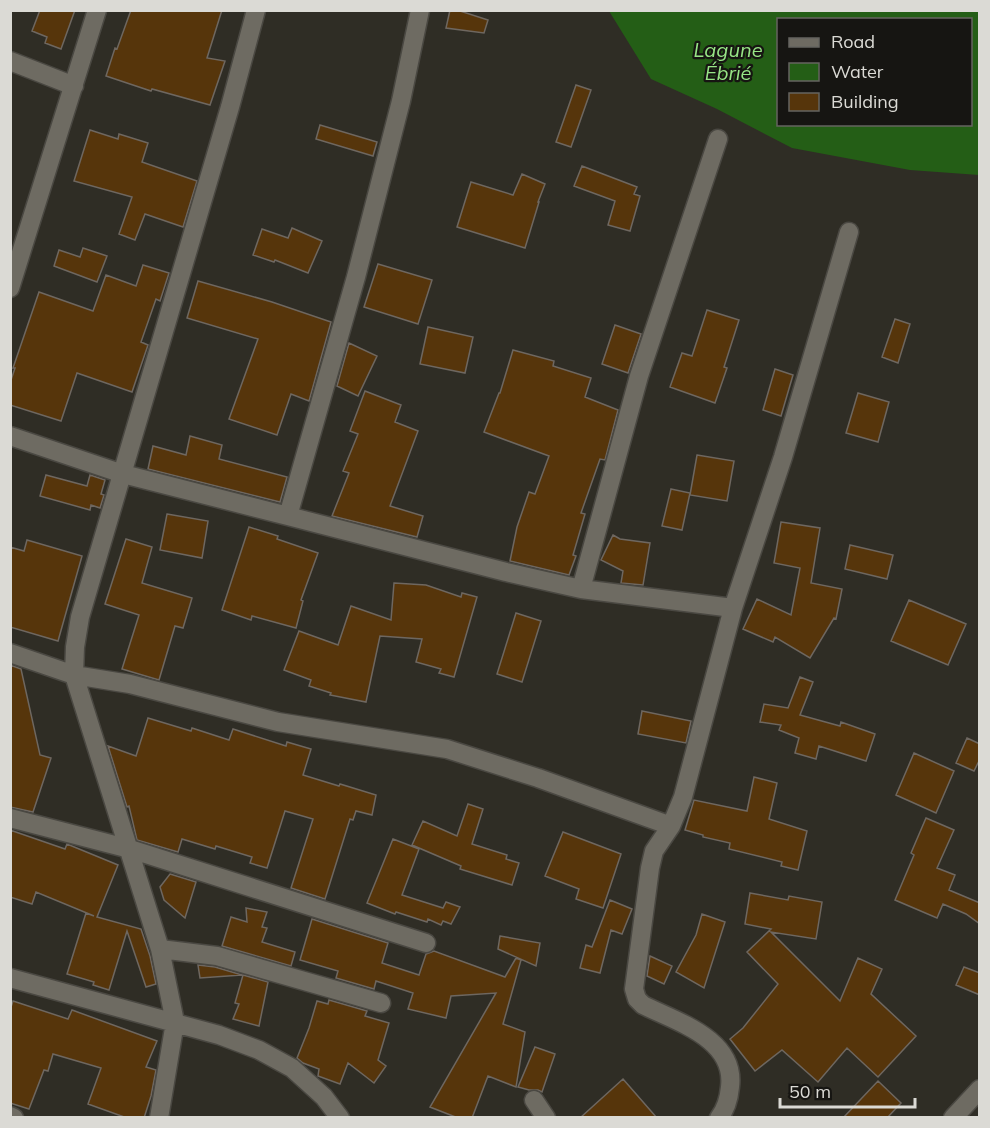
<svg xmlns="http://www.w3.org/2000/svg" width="990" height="1128" viewBox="0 0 990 1128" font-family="Mulish,sans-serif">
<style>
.water{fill:#245e16;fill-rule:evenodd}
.building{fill:#56350b;stroke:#6e6760;stroke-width:1.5}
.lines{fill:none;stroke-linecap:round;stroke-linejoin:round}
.street-casing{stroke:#4a4842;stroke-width:21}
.street{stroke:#6e6b62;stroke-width:18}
.labels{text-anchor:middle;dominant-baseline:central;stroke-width:4.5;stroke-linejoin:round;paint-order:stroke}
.water-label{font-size:20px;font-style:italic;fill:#97e586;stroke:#161512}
</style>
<rect width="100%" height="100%" fill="#2f2d25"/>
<!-- water -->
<path class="water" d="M609 11H979V175L910 170 792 148 717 109 651 79ZM778 20H970V124H778Z"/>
<!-- building -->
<path class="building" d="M40 10H75L61 49 45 43 47 37 32 31Z
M131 10H222L207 58 225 61 210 105 152 89 151 91 106 76 115 48 117 49Z
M450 10H457L488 20 484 33 446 28Z
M576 85 591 90 571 147 556 142Z
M320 125 377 142 373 156 316 139Z
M90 130 118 139 119 134 148 143 142 162 197 181 183 227 145 214 135 240 119 234 132 197 74 181Z
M582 166 637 187 634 194 640 196 630 231 608 225 615 201 574 186Z
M522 174 545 184 538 202H539L525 248 457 227 471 182 513 195Z
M292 228 322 241 308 273 275 260 274 262 253 255 262 229 288 238Z
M83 248 107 256 97 282 54 266 59 250 80 257Z
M378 264 432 280 418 324 364 307Z
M143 265 169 273 160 301 156 299 141 342 148 345 132 392 77 373 61 421 10 405V383L15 368H13L39 292 93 311 106 275 136 286Z
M198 281 272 302 331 322 309 401 291 394 277 435 229 419 258 339 187 318Z
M707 310 739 320 724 367 727 368 715 403 670 387 682 353 692 356Z
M895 319 910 324 898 363 882 357Z
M615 325 641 334 628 373 602 364Z
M428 327 473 337 465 373 420 364Z
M349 343 377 356 358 396 337 386Z
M513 350 554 361 553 366 591 378 585 397 618 410 605 460 600 459 581 513 585 514 573 555 576 556 569 575 510 561 517 527 529 492 535 494 549 456 484 432 499 393H500Z
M775 369 793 375 781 416 763 410Z
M365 391 401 405 395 422 418 431 390 506 423 516 417 537 332 516 349 473 343 471 358 434 350 431Z
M858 393 889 402 878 442 846 433Z
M190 436 222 445 219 459 287 477 280 502 148 469 153 446 186 455Z
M697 455 734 461 727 501 690 495Z
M46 475 87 486 90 475 105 480 101 494 104 495 100 508 91 505 90 510 40 496Z
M671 489 690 493 682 530 662 526Z
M167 514 208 521 202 558 160 550Z
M781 522 820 528 811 583 842 589 836 619 834 618 810 658 775 637 773 642 743 629 757 599 791 615 800 568 774 563Z
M249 527 278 536 277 539 318 553 301 600 303 601 296 628 252 616 251 620 222 610Z
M613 535 620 539 650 543 643 585 621 583 623 571 601 560Z
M126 539 152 547 142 583 192 598 183 628 175 626 159 680 122 669 139 615 105 604Z
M27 540 82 556 58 641 10 627V547L24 551Z
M850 545 893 555 887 579 845 569Z
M394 583 426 585 461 597 462 593 477 597 454 677 439 673 441 669 416 662 422 639 380 636 366 702 330 695 331 693 309 686 311 680 284 670 299 631 338 645 351 606 391 620Z
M909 600 966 624 948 665 891 641Z
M516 613 541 621 522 682 497 674Z
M10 665 21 669 40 755 51 758 33 812 10 807Z
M800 677 813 682 800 715 840 726 841 722 875 734 866 761 819 746 816 759 795 753 799 738 779 730 781 725 760 722 764 704 788 708Z
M642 711 691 721 686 743 638 734Z
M148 718 191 731 192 728 229 740 233 729 286 746 287 742 311 749 303 775 339 786 340 784 376 795 372 815 356 811 353 820 350 819 325 899 291 888 313 819 285 811 267 868 250 863 252 857 216 846 215 849 182 839 178 852 137 840 129 806 127 807 108 746 136 756Z
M967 738 980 744V759L974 771 956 763Z
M914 753 954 771 936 813 896 795Z
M754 777 777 783 769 819 807 831 798 870 781 866 782 862 729 849 730 843 703 837V835L685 830 694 800 747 811Z
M468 804 483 809 472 844 507 855 506 859 519 863 512 885 460 869 461 866 412 845 423 821 457 836Z
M926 818 954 830 937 868 955 875 949 890 980 903V924L966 914 943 904 937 918 895 900 914 855 911 853Z
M10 830 65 849 67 844 118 865 97 917 141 929 150 956 156 984 146 987 127 931 109 990 93 985 94 982 67 974 86 913 94 916 36 892 32 904 10 897Z
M563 832 621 854 603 908 576 899 579 889 545 876Z
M393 839 419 849 402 895 443 908 446 902 460 907 451 924 443 921 441 925 428 919 427 922 396 912 395 914 367 903Z
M170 874 196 882 185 918 164 900 160 887Z
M750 893 788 900 789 896 822 902 816 939 771 932 840 1001 858 958 882 969 871 994 916 1036 878 1077 847 1048 818 1082 782 1050 755 1071 730 1039 743 1028 778 984 747 952 771 929 745 924Z
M610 900 632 909 622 934 611 930 600 973 580 968 586 945 592 947Z
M246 908 267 912 262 927 267 928 262 942 295 952 291 966 222 946 231 917 247 922Z
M702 914 725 922 704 988 676 972 696 935Z
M312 919 388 943 382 963 419 975 426 954 434 951 505 977 516 958 521 960 503 1024 525 1032 516 1087 488 1076 472 1118H458L430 1107 496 993 451 996 446 1018 408 1009 413 993 376 981 374 989 336 978 338 971 300 960Z
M500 936 540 943 536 966 498 949Z
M650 956 672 966 664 984 647 976Z
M198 965 215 967 242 975 200 978Z
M964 967 980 973V995L956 985Z
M243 975 268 982 259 1026 233 1019 239 1004 235 1003Z
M329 1000 367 1011 365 1016 389 1023 378 1060 386 1066 374 1083 348 1063 340 1084 318 1076 319 1069 303 1063 297 1058 309 1028 317 1001 328 1004Z
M13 1001 68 1019 72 1010 157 1041 146 1067 156 1070 151 1096 144 1118H127L88 1104 101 1068 53 1054 48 1071 44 1070 29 1109 10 1103V1010Z
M535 1047 555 1054 542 1092 538 1090H529L518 1087Z
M623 1079 657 1118H580Z
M878 1081 901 1103 887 1118H843Z"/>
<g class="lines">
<defs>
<path id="street" d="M10 61 74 86
M10 288 97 10
M10 436 123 474 288 516 356 277 401 101 420 10
M288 516 506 572 581 589 639 376 718 139
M581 589 733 608 783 457 849 232
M10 653 74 675 130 684 278 722 447 749 538 778 671 826
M10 818 130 849 426 943
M160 949 217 956 381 1003
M10 978 219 1035 259 1050 292 1068 324 1097 340 1118
M534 1100 546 1118
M10 1116 14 1118
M159 1118 175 1022 160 949 74 675 75 647 80 617 230 107 256 10
M719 1118C726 1109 729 1098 730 1087 736 1039 677 1022 643 1005L637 999 634 989 650 868 654 851 671 826 683 797 733 608
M953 1118 980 1089"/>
</defs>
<!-- street casing -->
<use href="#street" class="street-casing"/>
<!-- street -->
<use href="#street" class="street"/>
</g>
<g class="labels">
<!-- water labels -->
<g class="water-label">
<text x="728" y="49">Lagune<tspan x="728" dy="23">Ébrié</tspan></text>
</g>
</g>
<!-- border -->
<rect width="990" height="1128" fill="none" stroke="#dbdad5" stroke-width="24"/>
<!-- legend -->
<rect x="777" y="18" width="195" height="108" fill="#161512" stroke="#656460" stroke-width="1.5"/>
<rect x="789" y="38" width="30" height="9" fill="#6e6b62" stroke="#656460" stroke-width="1.5"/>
<text x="831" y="48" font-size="18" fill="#dbdad5">Road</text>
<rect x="789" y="63" width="30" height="18" fill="#245e16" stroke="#656460" stroke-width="1.5"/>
<text x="831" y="78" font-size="18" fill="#dbdad5">Water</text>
<rect x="789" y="93" width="30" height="18" fill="#56350b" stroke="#656460" stroke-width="1.5"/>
<text x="831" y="108" font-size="18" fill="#dbdad5">Building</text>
<!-- scale -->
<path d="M780 1098v9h135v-9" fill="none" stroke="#dbdad5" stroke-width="3"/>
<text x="789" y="1098" font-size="18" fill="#dbdad5" stroke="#161512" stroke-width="4.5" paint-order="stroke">50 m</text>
</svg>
